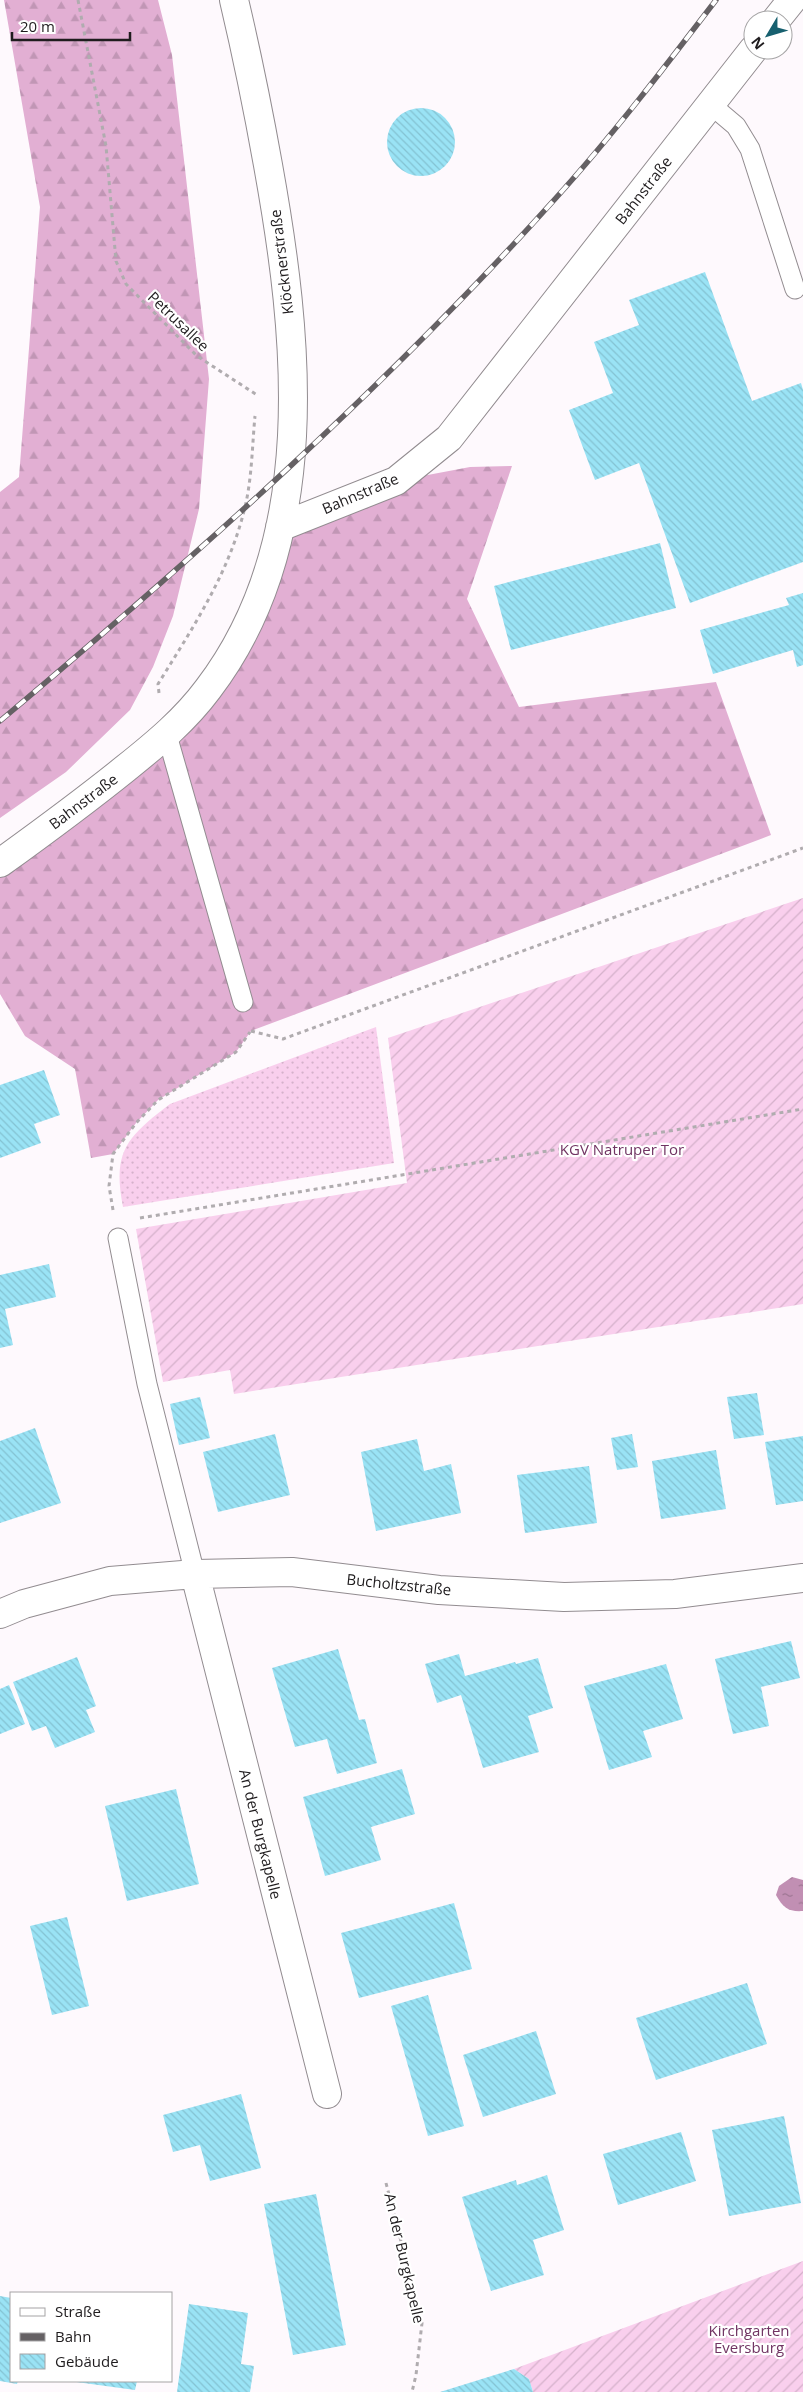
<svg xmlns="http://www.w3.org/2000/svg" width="803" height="2392" viewBox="0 0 803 2392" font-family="'Open Sans',sans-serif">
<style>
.grass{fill:url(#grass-dots)}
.forest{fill:url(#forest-firs)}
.garden{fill:url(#garden-furrows)}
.water{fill:url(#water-ripples)}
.building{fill:url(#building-back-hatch)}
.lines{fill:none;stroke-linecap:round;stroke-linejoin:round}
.lane-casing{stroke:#928c90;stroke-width:21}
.street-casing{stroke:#928c90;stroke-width:30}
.path{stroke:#b0acaf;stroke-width:3;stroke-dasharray:4 4;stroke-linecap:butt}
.lane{stroke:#fff;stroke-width:19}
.street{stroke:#fff;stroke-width:28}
.rail-casing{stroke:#656164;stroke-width:5.5}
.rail{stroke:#fff;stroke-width:4;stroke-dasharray:11;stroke-linecap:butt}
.labels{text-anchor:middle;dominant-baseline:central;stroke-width:4.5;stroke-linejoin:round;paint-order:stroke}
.street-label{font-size:15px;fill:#1f1c1e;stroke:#fff}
.park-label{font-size:15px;fill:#713463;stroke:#fff}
</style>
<defs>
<pattern id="grass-dots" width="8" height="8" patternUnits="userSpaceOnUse" patternTransform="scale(1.25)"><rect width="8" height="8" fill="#f9cfed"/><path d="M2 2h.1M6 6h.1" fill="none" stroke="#d5b1cb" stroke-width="1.8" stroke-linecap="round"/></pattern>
<pattern id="forest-firs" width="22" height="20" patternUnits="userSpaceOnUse" patternTransform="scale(1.25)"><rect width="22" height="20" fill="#e2afd3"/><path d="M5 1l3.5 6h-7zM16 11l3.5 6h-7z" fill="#c196b5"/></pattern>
<pattern id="garden-furrows" width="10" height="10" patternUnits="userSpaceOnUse" patternTransform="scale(1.25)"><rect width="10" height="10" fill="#f9cfed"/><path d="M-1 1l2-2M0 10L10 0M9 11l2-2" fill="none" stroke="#d5b1cb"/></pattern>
<pattern id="water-ripples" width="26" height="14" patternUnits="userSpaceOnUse" patternTransform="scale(1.25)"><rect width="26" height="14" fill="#c18fb3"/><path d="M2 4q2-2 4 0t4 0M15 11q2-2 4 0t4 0" fill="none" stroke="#9c7491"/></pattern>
<pattern id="building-back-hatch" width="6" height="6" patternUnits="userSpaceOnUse" patternTransform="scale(1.25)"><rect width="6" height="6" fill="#9ae3f5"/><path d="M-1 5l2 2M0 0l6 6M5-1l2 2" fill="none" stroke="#84c2d2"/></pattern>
</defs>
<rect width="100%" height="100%" fill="#fef9fd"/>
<!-- grass -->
<path class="grass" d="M376 1027 394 1163 123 1207C112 1151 127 1137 170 1104Z"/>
<!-- forest -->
<path class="forest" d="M4 0H158L172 55 209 379 199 509 173 616 153 667 130 710 66 772 0 818V492L19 477 40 207Z
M512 466 467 599 519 707 716 682 771 835 251 1031 236 1052 158 1100 136 1123 113 1154 91 1158 75 1069 25 1036 0 994V863L208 690 280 527 396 481 470 467Z"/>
<!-- garden -->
<path class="garden" d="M803 898V1304L234 1394 230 1370 163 1382 136 1229 407 1183 388 1038Z
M803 2261V2392H533L529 2379 514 2369Z"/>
<!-- water -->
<path class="water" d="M792 1877 803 1880V1911C789 1912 783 1908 776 1895L779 1886Z"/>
<!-- building -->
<path class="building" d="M387 142a34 34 0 1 1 68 0a34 34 0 1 1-68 0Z
M705 272 752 401 801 383 803 390V562L690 603 639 463 595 480 569 410 613 393 594 342 639 325 629 300Z
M660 543 676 608 511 650 494 586Z
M803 593V665L797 667 793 650 713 674 700 630 789 605 786 598Z
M44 1070 60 1115 34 1124 41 1143 0 1158V1085Z
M49 1264 56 1297 5 1309 13 1345 0 1348V1275Z
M757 1393 764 1435 734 1439 727 1397Z
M200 1397 210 1438 179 1445 170 1404Z
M35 1428 61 1503 0 1523V1441Z
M275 1434 290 1495 218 1512 203 1452Z
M632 1434 638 1467 617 1470 611 1438Z
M803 1436V1501L776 1505 765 1442Z
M417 1439 424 1471 451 1464 461 1513 376 1531 361 1452Z
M716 1450 726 1509 661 1519 652 1461Z
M589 1466 597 1523 525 1533 517 1475Z
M791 1641 800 1678 761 1687 769 1726 733 1734 715 1659Z
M338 1649 359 1720 365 1719 377 1763 337 1774 327 1739 295 1747 272 1668Z
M459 1654 465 1676 515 1662 516 1664 538 1658 553 1708 528 1716 539 1752 483 1768 461 1695 437 1703 425 1664Z
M77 1657 96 1706 86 1710 95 1732 55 1748 46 1726 32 1731 13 1682Z
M666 1664 683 1719 643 1731 652 1757 609 1770 584 1686Z
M9 1685 25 1724 0 1734V1689Z
M402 1769 415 1814 371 1827 381 1860 325 1876 303 1797Z
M176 1789 199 1884 127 1901 105 1806Z
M454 1903 472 1969 359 1998 341 1933Z
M67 1917 89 2006 52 2015 30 1926Z
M747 1983 767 2044 656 2080 636 2018Z
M428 1995 464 2126 428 2136 391 2006Z
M536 2031 556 2094 483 2117 463 2055Z
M241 2094 261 2168 210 2181 200 2145 173 2152 163 2115Z
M784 2116 801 2203 729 2216 712 2130Z
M681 2132 696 2181 618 2205 603 2154Z
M547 2175 564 2230 533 2240 544 2275 491 2291 462 2197 516 2180 517 2185Z
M316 2194 346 2345 293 2355 264 2204Z
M0 2296 11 2298V2381H18L17 2384 0 2381Z
M189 2304 248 2313 241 2364 254 2366 250 2392H177Z
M514 2369 529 2379 533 2392H440Z
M69 2381H137L135 2390Z"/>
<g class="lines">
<defs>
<path id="lane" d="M710 104 736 126 750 149 795 289
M167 735 243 1002
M118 1238 147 1384 195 1574"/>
<path id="street" d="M776 20 792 0
M280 527 396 481 449 438 753 50
M0 863C43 832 85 801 126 768 156 744 185 720 208 689 321 541 299 337 268 165 258 109 247 55 234 0
M195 1574 327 2094
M0 1614 24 1604 110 1581 195 1574 292 1572 439 1590 564 1597 675 1594 803 1578"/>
</defs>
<!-- lane casing -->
<use href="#lane" class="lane-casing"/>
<!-- street casing -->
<use href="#street" class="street-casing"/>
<!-- path -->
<path class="path" d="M78 0 106 146 116 261 126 284 197 356 257 395
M159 693 158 684C192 629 228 575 244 511 252 481 252 447 255 416
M251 1031 283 1039 803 848
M113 1210 109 1186 113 1154 136 1123 158 1100 236 1052 250 1032
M140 1218 803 1109
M386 2183 422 2323 416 2375 412 2392"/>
<!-- lane -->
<use href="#lane" class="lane"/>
<!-- street -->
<use href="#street" class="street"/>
<defs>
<path id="rail" d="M0 721C195 557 385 388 555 199 612 136 664 68 716 0"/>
</defs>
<!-- rail casing -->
<use href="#rail" class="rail-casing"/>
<!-- rail -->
<use href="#rail" class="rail"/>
</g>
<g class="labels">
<!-- street labels -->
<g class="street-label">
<text transform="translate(643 190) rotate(-52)">Bahnstraße</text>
<text transform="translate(281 262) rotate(-97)">Klöcknerstraße</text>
<text transform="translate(179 321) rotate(44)">Petrusallee</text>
<text transform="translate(360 493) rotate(-23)">Bahnstraße</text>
<text transform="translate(83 801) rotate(-37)">Bahnstraße</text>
<text transform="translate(399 1584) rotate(6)">Bucholtzstraße</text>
<text transform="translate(261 1834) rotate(76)">An der Burgkapelle</text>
<text transform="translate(405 2258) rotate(77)">An der Burgkapelle</text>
</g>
<!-- park labels -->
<g class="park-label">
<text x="622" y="1149">KGV Natruper Tor</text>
<text x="749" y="2330">Kirchgarten<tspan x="749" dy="17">Eversburg</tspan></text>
</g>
</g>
<!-- legend -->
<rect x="10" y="2292" width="162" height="90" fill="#ffffff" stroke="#a5a4a5"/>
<rect x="20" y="2308" width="25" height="8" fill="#ffffff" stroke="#a5a4a5"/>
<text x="55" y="2317" font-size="15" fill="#1f1c1e">Straße</text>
<rect x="20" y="2333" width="25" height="8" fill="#656164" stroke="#a5a4a5"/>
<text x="55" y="2342" font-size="15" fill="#1f1c1e">Bahn</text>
<rect x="20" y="2354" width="25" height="15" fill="url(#building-back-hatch)" stroke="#a5a4a5"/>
<text x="55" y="2367" font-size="15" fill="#1f1c1e">Gebäude</text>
<!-- north arrow -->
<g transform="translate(768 35) rotate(232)"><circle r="24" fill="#ffffff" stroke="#a5a4a5"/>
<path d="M0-4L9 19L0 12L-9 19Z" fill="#17606f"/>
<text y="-8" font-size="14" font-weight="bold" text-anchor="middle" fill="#1f1c1e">N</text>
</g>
<!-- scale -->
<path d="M12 32v8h118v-8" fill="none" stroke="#1f1c1e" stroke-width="2.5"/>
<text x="20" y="32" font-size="15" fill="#1f1c1e" stroke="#ffffff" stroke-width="4" paint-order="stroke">20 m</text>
</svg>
